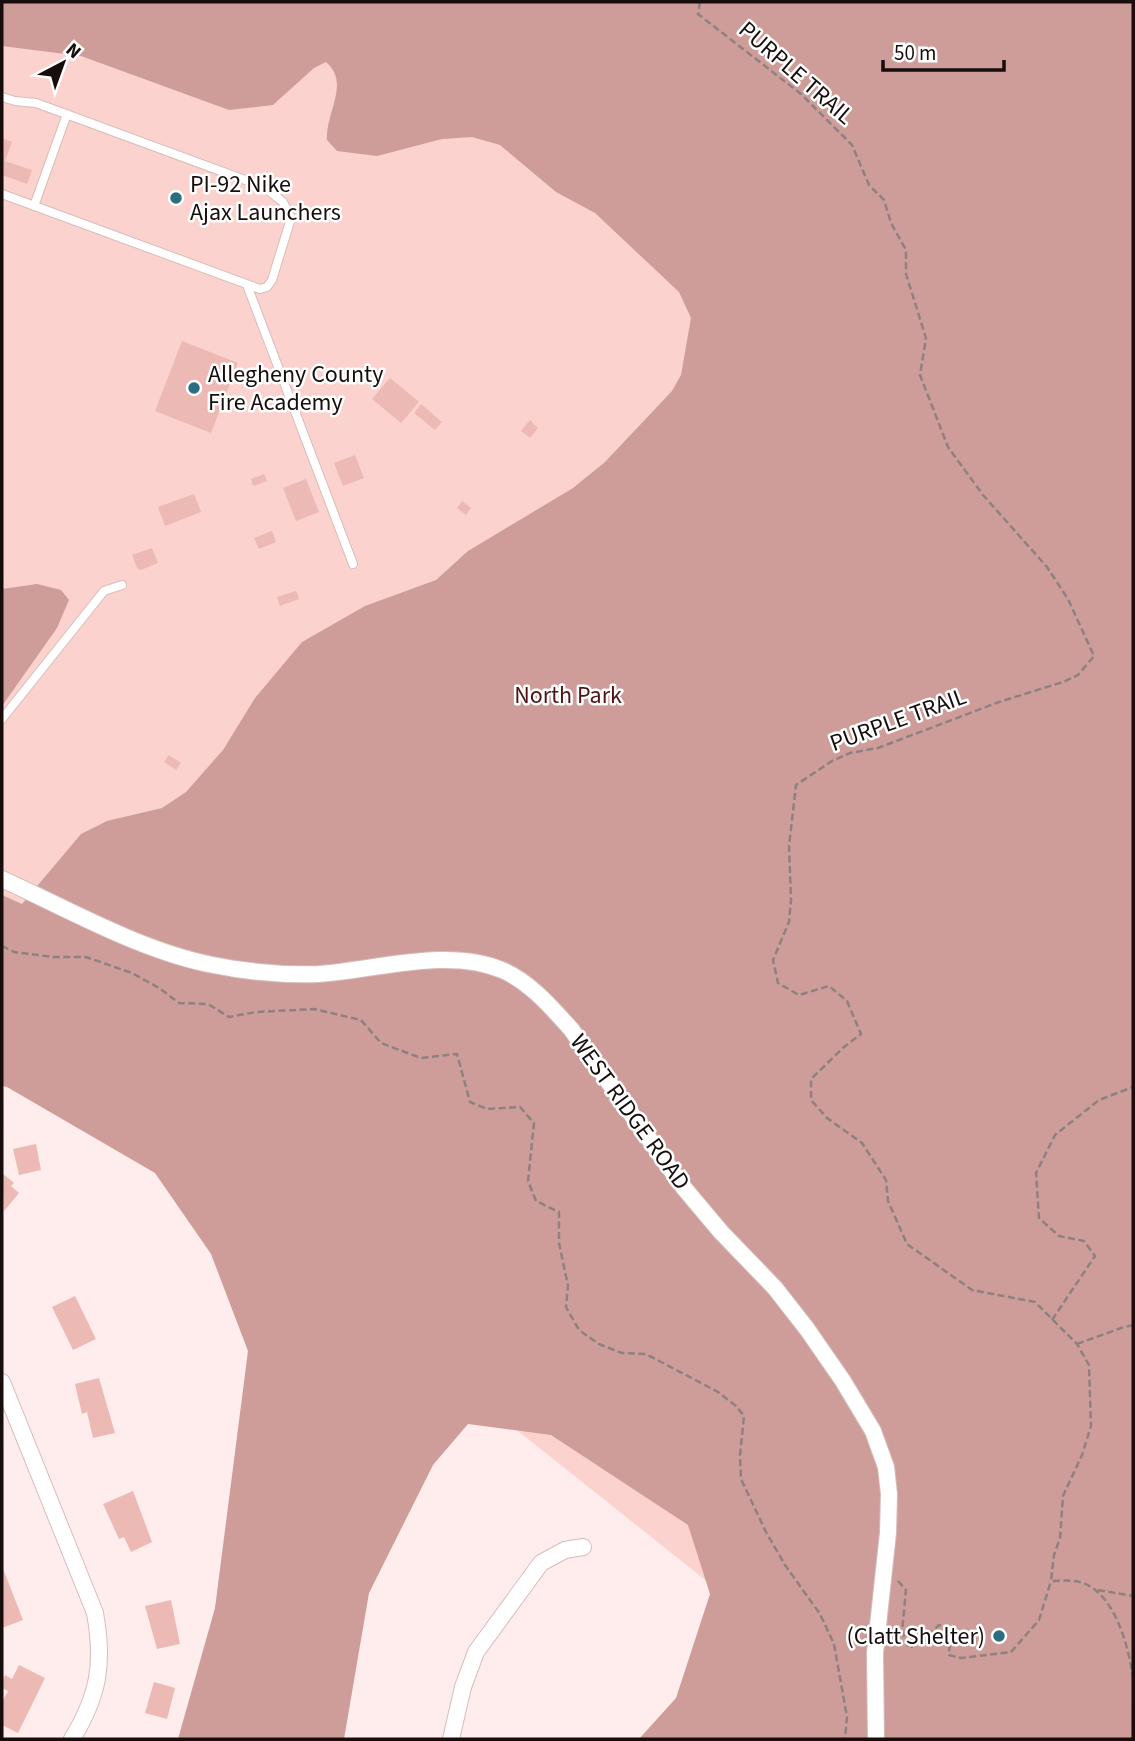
<svg xmlns="http://www.w3.org/2000/svg" width="1135" height="1741" viewBox="0 0 1135 1741" font-family="'Source Sans 3',sans-serif">
<style>
.green{fill:#fbd2ce}
.forest{fill:#ce9d99}
.building{fill:#ecb9b5}
.lines{fill:none;stroke-linecap:round;stroke-linejoin:round}
.service-casing{stroke:#d7bdba;stroke-width:10}
.minor-casing{stroke:#d7bdba;stroke-width:18}
.path{stroke:#8e8180;stroke-width:2.5;stroke-dasharray:7 3.5;stroke-linecap:butt}
.service{stroke:#fff;stroke-width:8}
.minor{stroke:#fff;stroke-width:16}
.poi-dot{fill:#2b6e80;stroke:#fff;stroke-width:2.5}
.labels{text-anchor:middle;dominant-baseline:central;stroke-width:5;stroke-linejoin:round;paint-order:stroke}
.street-label{font-size:24px;fill:#160d0c;stroke:#fff}
.poi-label{font-size:24px;fill:#160d0c;stroke:#fff;text-anchor:start}
.park-label{font-size:24px;fill:#501415;stroke:#fff}
</style>
<rect width="100%" height="100%" fill="#feedec"/>
<!-- green -->
<path class="green" d="M2 2H1133V1739H905L2 1020Z"/>
<!-- forest -->
<path class="forest" d="M2 2H1133V1739H639L676 1698 710 1594 688 1525 551 1435 468 1424 433 1465 369 1593 344 1739H178L215 1608 248 1351 211 1254 155 1173 7 1087 2 1086V895L22 904 81 834 107 821 162 808 186 792 223 750 255 698 302 642 365 606 436 580 468 551 573 488 605 462 672 391 681 375 691 318 679 292 595 213 556 192 500 145 472 137 442 139 377 156 337 151 327 140C325 112 351 84 326 62L314 68 273 105 229 110 81 56 2 46Z
M37 584 61 590 69 600 57 628 2 706V589Z"/>
<!-- building -->
<path class="building" d="M2 138 12 142 5 161 32 170 27 184 2 175Z
M182 341 238 363 211 433 155 411Z
M390 378 419 402 401 423 372 399Z
M421 404 442 422 435 430 414 413Z
M530 420 538 428 530 438 521 431Z
M355 455 364 478 343 486 334 463Z
M264 474 267 481 253 486 251 479Z
M306 479 319 512 296 521 283 488Z
M194 494 201 512 165 526 158 507Z
M462 501 471 508 466 515 457 508Z
M272 531 276 542 259 549 254 538Z
M152 548 158 563 141 570 137 568 132 555Z
M296 591 299 599 280 606 277 597Z
M169 755 181 763 176 770 164 762Z
M36 1144 41 1170 19 1175 13 1149Z
M2 1173 14 1183 11 1186 19 1193 4 1211Z
M75 1296 96 1339 73 1350 52 1307Z
M99 1378 115 1433 93 1438 87 1412 82 1414 75 1384Z
M133 1491 152 1542 131 1552 124 1537 119 1539 103 1504Z
M2 1566 23 1620 2 1628Z
M171 1600 180 1644 157 1649 145 1606Z
M19 1665 45 1678 18 1733 2 1725V1702L8 1691 2 1688V1681L5 1675 12 1679Z
M154 1682 175 1688 167 1719 145 1713Z"/>
<g class="lines">
<defs>
<path id="service" d="M2 97 15 101 36 103 264 187 283 202 291 218 272 280 267 287 260 289 2 194
M34 206 67 114
M247 285 353 564
M2 719 104 591 122 585"/>
<path id="minor" d="M2 879C68 909 141 951 213 965 247 972 284 975 319 974 376 970 448 947 502 970 530 982 551 1007 571 1029L684 1188 721 1232 775 1288 807 1329 843 1381 873 1431 886 1467 889 1494 888 1533 875 1653 876 1739
M2 1382 95 1613C104 1663 99 1695 72 1739
M451 1739 463 1687 476 1652 541 1563 565 1550 583 1547"/>
</defs>
<!-- service casing -->
<use href="#service" class="service-casing"/>
<!-- minor casing -->
<use href="#minor" class="minor-casing"/>
<!-- path -->
<path class="path" d="M700 2 698 14 801 94 852 145 869 185 884 200 891 223 906 250V274L926 338 920 375 948 447 983 495 1047 567 1068 599 1094 656 1078 675 1063 682 999 702 878 748 850 753 832 761 796 785 789 846 791 900 789 922 773 960 778 983 799 995 829 986 847 1001 861 1034 844 1047 811 1079V1100L827 1118 862 1143 886 1180 888 1201 907 1244 972 1290 1035 1302 1077 1344 1089 1365 1091 1426 1082 1455 1063 1496 1060 1538 1054 1555 1051 1581C1058 1581 1066 1580 1074 1581 1113 1585 1129 1646 1133 1679
M2 946 14 952 53 957H86L132 973 159 988 179 1003 208 1004 229 1017 256 1012 314 1009 361 1020 381 1043 421 1058 457 1054 470 1102 487 1109 520 1107 534 1123 528 1181 536 1201 559 1212V1243L568 1286 566 1307 579 1330 599 1344 622 1353 646 1354 718 1392 736 1406 744 1416 740 1455 741 1479 766 1532 785 1565 820 1614 834 1644 847 1717 845 1739
M1052 1320 1095 1256 1084 1241 1059 1236 1039 1218 1036 1173 1055 1135 1099 1100 1133 1087
M1077 1344 1121 1328 1133 1325
M898 1581 906 1590 902 1632 909 1648 921 1642 939 1625 948 1627 950 1638 949 1655 961 1658 1011 1652 1039 1620 1051 1581
M1098 1590 1133 1596
M1133 1708V1738"/>
<!-- service -->
<use href="#service" class="service"/>
<!-- minor -->
<use href="#minor" class="minor"/>
</g>
<!-- markers -->
<g class="poi-dot">
<circle cx="176" cy="198" r="7"/>
<circle cx="194" cy="388" r="7"/>
<circle cx="999" cy="1636" r="7"/>
</g>
<g class="labels">
<!-- street labels -->
<g class="street-label">
<text transform="translate(796 73) rotate(41)">PURPLE TRAIL</text>
<text transform="translate(898 720) rotate(-20)">PURPLE TRAIL</text>
<text transform="translate(630 1112) rotate(54)">WEST RIDGE ROAD</text>
</g>
<!-- poi labels -->
<g class="poi-label">
<text x="190" y="184">PI-92 Nike<tspan x="190" dy="28">Ajax Launchers</tspan></text>
<text x="208" y="374">Allegheny County<tspan x="208" dy="28">Fire Academy</tspan></text>
<text x="985" y="1636" text-anchor="end">(Clatt Shelter)</text>
</g>
<!-- park labels -->
<g class="park-label">
<text x="568" y="695">North Park</text>
</g>
</g>
<!-- border -->
<rect width="1135" height="1741" fill="none" stroke="#160d0c" stroke-width="7"/>
<!-- north arrow -->
<g transform="translate(63 63) rotate(41)" stroke="#ffffff" stroke-width="5" paint-order="stroke">
<path d="M0-5L12 26L0 18L-12 26Z" fill="#160d0c"/>
<text y="-10" font-size="19" font-weight="bold" text-anchor="middle" fill="#160d0c">N</text>
</g>
<!-- scale -->
<path d="M883 60v10h121v-10" fill="none" stroke="#160d0c" stroke-width="3.5"/>
<text x="894" y="60" font-size="21" fill="#160d0c" stroke="#ffffff" stroke-width="5" paint-order="stroke">50 m</text>
</svg>
